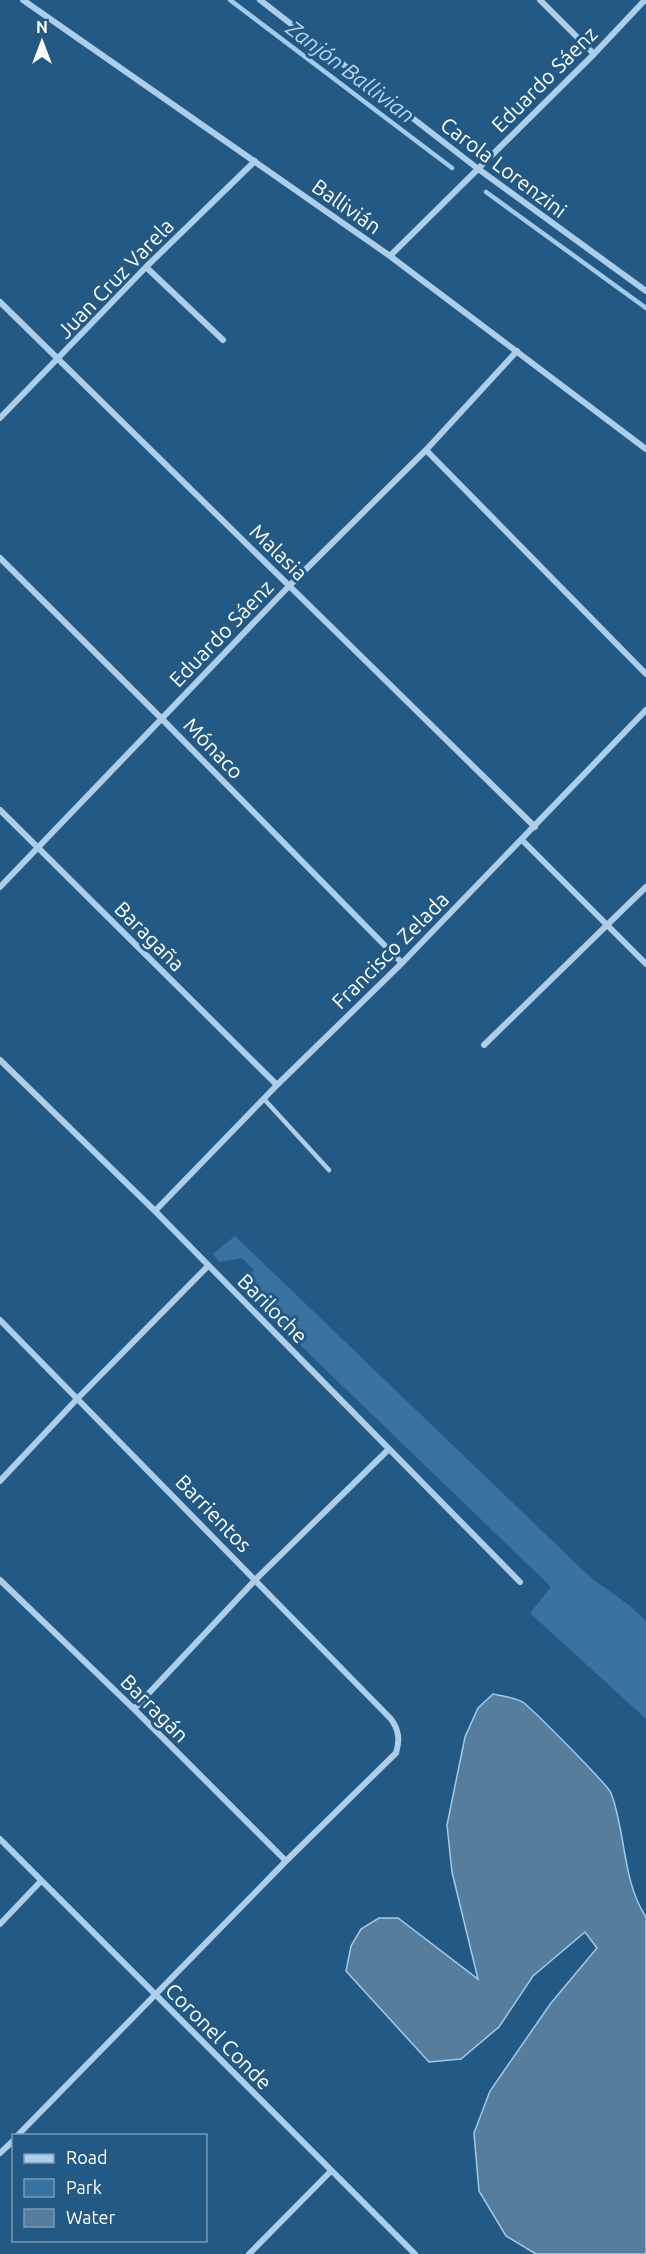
<svg xmlns="http://www.w3.org/2000/svg" width="646" height="2254" viewBox="0 0 646 2254" font-family="Ubuntu,sans-serif">
<style>
.green{fill:#3873a2}
.water{fill:#567d9b;stroke:#a1cbe9;stroke-width:1.5}
.lines{fill:none;stroke-linecap:round;stroke-linejoin:round}
.stream{stroke:#a1cbe9;stroke-width:4.5}
.lane{stroke:#adcee8;stroke-width:4.5}
.street{stroke:#adcee8;stroke-width:6}
.labels{text-anchor:middle;dominant-baseline:central;stroke-width:6;stroke-linejoin:round;paint-order:stroke}
.street-label{font-size:21px;fill:#fff;stroke:#235985}
.water-label{font-size:22px;font-style:italic;fill:#b8d8f0;stroke:#235985}
</style>
<rect width="100%" height="100%" fill="#235985"/>
<!-- green -->
<path class="green" d="M235 1236 590 1577 630 1606 646 1621V1719L530 1613 551 1587 239 1286 254 1270 242 1258 219 1262 213 1254Z"/>
<!-- water -->
<path class="water" d="M493 1694C503 1696 517 1698 524 1703 535 1712 607 1784 611 1793 626 1832 622 1881 646 1917V2254H536L506 2236 479 2191 474 2133 490 2091 551 2003 597 1948 585 1932 533 1976 499 2027 461 2059 429 2062 346 1971 351 1946 361 1929 379 1918H398L478 1979 452 1872 447 1825 465 1737 478 1708Z"/>
<g class="lines">
<!-- stream -->
<path class="stream" d="M230 0 452 168
M486 192 646 308"/>
<!-- lane -->
<path class="lane" d="M264 1099 329 1170"/>
<!-- street -->
<path class="street" d="M23 0 390 256 646 449
M260 0 477 168 646 291
M540 0 594 54
M390 256 594 54 645 0
M146 267 223 340
M0 302 535 827
M0 418 146 267 255 161
M426 450 646 674
M0 558 162 719 402 963
M0 810 277 1085
M522 840 646 964
M0 887 290 585 426 450 517 351
M484 1045 646 887
M0 1060 155 1211 520 1582
M155 1211 277 1085 402 963 646 710
M0 1320 391 1719C399 1730 400 1740 396 1753L286 1861 17 2136
M0 1481 78 1398 208 1266
M0 1580 134 1709 286 1861
M134 1709 256 1579 389 1449
M0 1839 415 2254
M0 1924 41 1881
M0 2153 14 2140
M249 2254 331 2171"/>
</g>
<g class="labels">
<!-- street labels -->
<g class="street-label">
<text transform="translate(544 79) rotate(-45)">Eduardo Sáenz</text>
<text transform="translate(504 167) rotate(37)">Carola Lorenzini</text>
<text transform="translate(347 206) rotate(35)">Ballivián</text>
<text transform="translate(115 278) rotate(-46)">Juan Cruz Varela</text>
<text transform="translate(279 552) rotate(44)">Malasia</text>
<text transform="translate(221 633) rotate(-46)">Eduardo Sáenz</text>
<text transform="translate(214 748) rotate(46)">Mónaco</text>
<text transform="translate(150 936) rotate(45)">Baragaña</text>
<text transform="translate(390 950) rotate(-45)">Francisco Zelada</text>
<text transform="translate(273 1308) rotate(45)">Bariloche</text>
<text transform="translate(214 1513) rotate(46)">Barrientos</text>
<text transform="translate(155 1708) rotate(45)">Barragán</text>
<text transform="translate(219 2036) rotate(45)">Coronel Conde</text>
</g>
<!-- water labels -->
<g class="water-label">
<text transform="translate(351 71) rotate(37)">Zanjón Ballivian</text>
</g>
</g>
<!-- legend -->
<rect x="12" y="2134" width="195" height="108" fill="#235985" stroke="#7b9bb6" stroke-width="1.5"/>
<rect x="24" y="2154" width="30" height="9" fill="#adcee8" stroke="#7b9bb6" stroke-width="1.5"/>
<text x="66" y="2164" font-size="18" fill="#ffffff">Road</text>
<rect x="24" y="2179" width="30" height="18" fill="#3873a2" stroke="#7b9bb6" stroke-width="1.5"/>
<text x="66" y="2194" font-size="18" fill="#ffffff">Park</text>
<rect x="24" y="2209" width="30" height="18" fill="#567d9b" stroke="#7b9bb6" stroke-width="1.5"/>
<text x="66" y="2224" font-size="18" fill="#ffffff">Water</text>
<!-- north arrow -->
<g transform="translate(42 42)" stroke="#235985" stroke-width="4.5" paint-order="stroke">
<path d="M0-4.5L10 22L0 15L-10 22Z" fill="#ffffff"/>
<text y="-9" font-size="16" font-weight="bold" text-anchor="middle" fill="#ffffff">N</text>
</g>
</svg>
